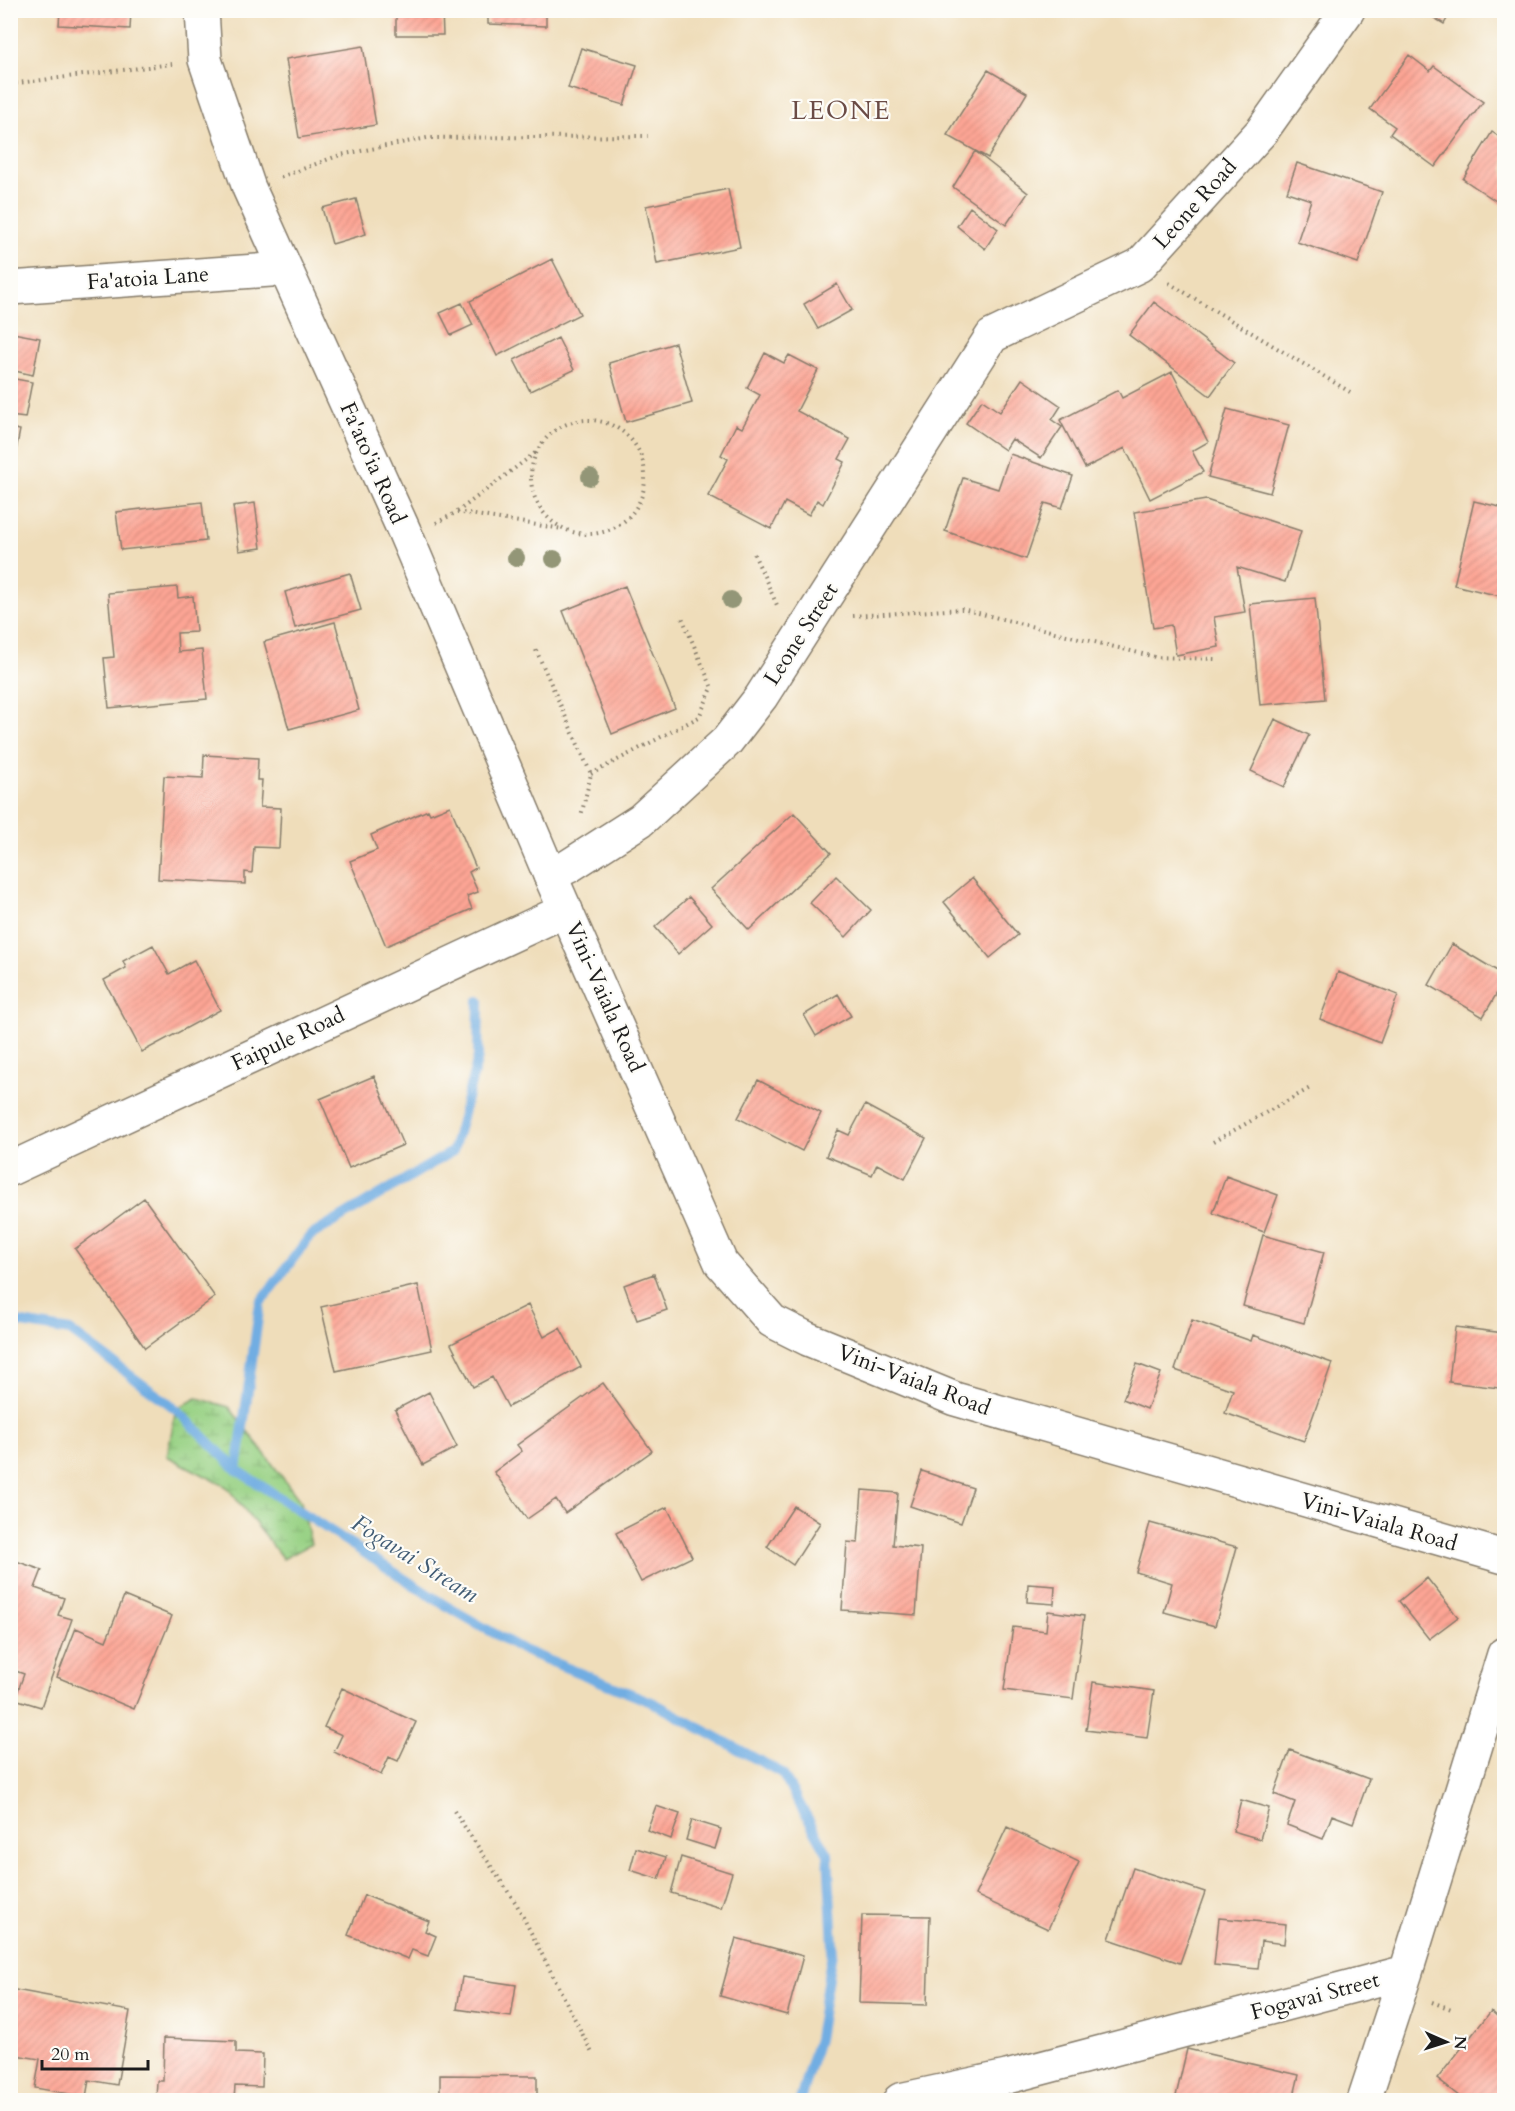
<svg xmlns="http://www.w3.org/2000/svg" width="1515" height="2111" viewBox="0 0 1515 2111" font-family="Cardo,serif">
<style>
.wetland{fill:url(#wetland-marsh);stroke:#5a7750;stroke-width:1.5}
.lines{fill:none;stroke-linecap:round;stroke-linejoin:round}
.stream{stroke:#71ade2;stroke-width:10}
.building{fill:url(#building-hatch)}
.minor-casing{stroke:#867c6b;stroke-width:36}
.major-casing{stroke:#867c6b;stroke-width:36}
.path{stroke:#867c6b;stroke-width:4;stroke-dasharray:1.5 4.5;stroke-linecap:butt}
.minor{stroke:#fff;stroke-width:33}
.major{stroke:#fff;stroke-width:33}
.tree{fill:#939677}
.labels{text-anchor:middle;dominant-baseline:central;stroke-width:4.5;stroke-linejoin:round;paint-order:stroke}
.street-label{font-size:22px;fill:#1c1c1c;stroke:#fdfcf7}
.water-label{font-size:24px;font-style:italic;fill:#425d75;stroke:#fdfcf7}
.quarter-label{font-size:26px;letter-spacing:1.5px;fill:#6b4c46;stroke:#fdfcf7}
</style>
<defs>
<pattern id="wetland-marsh" width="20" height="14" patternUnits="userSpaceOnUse" patternTransform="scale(1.5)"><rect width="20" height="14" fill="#99d285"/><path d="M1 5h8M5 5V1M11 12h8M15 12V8" fill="none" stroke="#83b472"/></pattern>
<pattern id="building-hatch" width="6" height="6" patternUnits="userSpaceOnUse" patternTransform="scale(1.5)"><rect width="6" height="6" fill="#fda594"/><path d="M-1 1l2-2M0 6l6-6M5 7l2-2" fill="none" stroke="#d88d7f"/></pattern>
</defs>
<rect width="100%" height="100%" fill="#fdfcf7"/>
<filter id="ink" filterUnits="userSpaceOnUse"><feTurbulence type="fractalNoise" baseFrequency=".0167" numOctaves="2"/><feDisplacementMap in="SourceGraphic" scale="12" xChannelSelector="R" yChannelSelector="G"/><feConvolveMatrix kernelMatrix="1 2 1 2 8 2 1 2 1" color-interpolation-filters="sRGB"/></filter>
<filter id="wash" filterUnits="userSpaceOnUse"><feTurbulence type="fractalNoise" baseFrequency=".008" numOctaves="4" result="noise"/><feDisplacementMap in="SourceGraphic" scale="24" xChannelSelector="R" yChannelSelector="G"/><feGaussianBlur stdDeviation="1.35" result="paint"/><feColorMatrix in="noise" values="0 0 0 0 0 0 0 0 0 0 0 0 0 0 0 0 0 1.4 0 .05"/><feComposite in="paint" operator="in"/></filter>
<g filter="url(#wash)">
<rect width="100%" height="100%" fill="#efddba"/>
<!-- wetland -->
<path class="wetland" d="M197 1398 229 1407 243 1425 301 1502 311 1544 283 1559 227 1487 167 1456 176 1409Z"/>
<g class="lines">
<!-- stream -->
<path class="stream" d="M479 1000 478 1057 453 1151 310 1236 260 1303 237 1470 443 1604 525 1651 654 1703 782 1773 828 1854 833 1946 818 2039 800 2100
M10 1321 70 1331 176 1409 237 1470"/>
</g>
<g id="blocks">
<!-- building -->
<path class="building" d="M60 10H131L130 29 59 25Z
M396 10H442L443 35H396Z
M488 10H546V26L488 24Z
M1421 10H1452L1444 24Z
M363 46 376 125 299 138 286 59Z
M581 48 637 65 624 105 568 88Z
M1409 55 1430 71 1434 66 1483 102 1435 167 1390 134 1395 127 1370 109Z
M988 70 1027 93 988 158 947 135Z
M1492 132 1504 140V201L1502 205 1463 179Z
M975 151 1028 193 1006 225 953 187Z
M1297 163 1382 192 1358 263 1297 242 1311 200 1287 192Z
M728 189 740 247 657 264 646 206Z
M356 199 366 234 332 244 322 208Z
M970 207 998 229 985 249 957 226Z
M552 259 580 314 497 356 470 301Z
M837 284 852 310 818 329 804 304Z
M1154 302 1234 363 1210 396 1129 335Z
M462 303 473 325 451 335 440 313Z
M13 333 40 338 33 375 10 370V344Z
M558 338 574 370 530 391 514 360Z
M675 343 692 403 626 422 609 363Z
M765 353 784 363 789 355 818 370 797 411 850 439 839 459 845 462 823 504 817 500 809 515 785 502 771 529 708 496 728 459 721 455 736 425 742 428 760 395 747 388Z
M1172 372 1208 442 1192 451 1203 472 1150 499 1125 448 1085 468 1060 420 1118 390 1122 398Z
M10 378 32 382 25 418 10 416Z
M1022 379 1061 406 1052 420 1062 427 1041 458 1012 439 1005 450 966 423 982 400 1000 412Z
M1227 409 1289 425 1270 493 1208 477Z
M10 428 20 430 13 466 10 465Z
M1010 454 1073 476 1062 508 1045 503 1026 559 945 531 963 478 998 489Z
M1206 500 1301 531 1285 582 1237 567 1245 612 1214 617 1219 647 1176 655 1171 625 1153 628 1134 512Z
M1474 501 1504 508V597L1454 585Z
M202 502 206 541 121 550 116 512Z
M255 503 261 548 239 551 233 506Z
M350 573 361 610 295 628 285 592Z
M625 586 675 708 612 734 563 611Z
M177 587 178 598 193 596 196 632 177 633 178 652 202 650 207 699 109 708 104 658 114 657 108 593Z
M1315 598 1325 699 1260 705 1250 604Z
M335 622 359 710 289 729 264 642Z
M1275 719 1309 735 1284 787 1251 771Z
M204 755 258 758 257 780H262L260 807 281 808 279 848 254 847 252 873 245 872V884L158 879 164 776 203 778Z
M450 806 476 868 469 872 478 892 467 896 472 909 386 946 350 861 377 850 371 835 428 810 430 814Z
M794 813 831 853 749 930 711 889Z
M836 876 871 910 846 937 810 903Z
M972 878 1018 935 990 958 944 902Z
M689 897 712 924 678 954 655 927Z
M1452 944 1504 975V981L1483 1017 1429 985Z
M153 945 169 974 194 960 220 1010 142 1052 104 980 126 968 123 961Z
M1338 972 1398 995 1380 1043 1320 1019Z
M838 994 851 1016 816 1036 804 1015Z
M374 1076 403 1145 349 1168 320 1099Z
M758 1080 821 1113 802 1151 738 1118Z
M865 1105 926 1138 905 1179 877 1164 872 1175 826 1156 838 1130 849 1135Z
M1226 1176 1278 1195 1264 1232 1213 1213Z
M144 1198 215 1297 145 1348 75 1249Z
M1263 1235 1324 1252 1304 1323 1243 1306Z
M654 1274 667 1310 637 1320 624 1285Z
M418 1285 432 1350 336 1371 321 1307Z
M528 1305 544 1337 560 1328 581 1367 508 1407 492 1377 473 1387 451 1344Z
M1192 1320 1251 1341 1253 1335 1332 1363 1304 1441 1225 1413 1233 1390 1175 1370Z
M1455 1327 1504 1333 1499 1388 1449 1382Z
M1137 1364 1161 1373 1147 1409 1123 1399Z
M603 1383 652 1451 565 1513 556 1499 527 1519 494 1472 522 1451 517 1445Z
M429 1392 457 1447 423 1465 395 1410Z
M922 1471 973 1488 961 1523 910 1506Z
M862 1490 898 1493 893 1545 921 1548 916 1615 842 1610 847 1542 858 1543Z
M794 1506 820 1523 793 1565 767 1547Z
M667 1507 692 1557 641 1582 616 1533Z
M1150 1523 1237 1547 1215 1626 1164 1612 1172 1583 1136 1572Z
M10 1559 42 1570 35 1588 64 1598 58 1615 72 1619 41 1707 15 1699 24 1674 10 1669Z
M1427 1578 1458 1617 1429 1639 1399 1601Z
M1028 1584 1055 1586 1054 1604 1027 1602Z
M124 1596 172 1616 134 1709 57 1677 76 1628 106 1641Z
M1048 1611 1084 1616 1073 1699 1004 1690 1013 1627 1046 1631Z
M1093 1682 1154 1691 1147 1738 1086 1730Z
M342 1688 416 1722 398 1761 389 1757 381 1775 334 1752 342 1735 324 1727Z
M1290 1750 1369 1779 1353 1823 1332 1815 1323 1839 1287 1825 1295 1802 1274 1794Z
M1241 1800 1269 1808 1260 1839 1233 1831Z
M656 1806 680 1814 671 1839 647 1830Z
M692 1820 721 1829 715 1849 686 1840Z
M1007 1827 1079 1862 1048 1929 975 1895Z
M636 1848 666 1857 659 1879 630 1870Z
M681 1857 732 1873 721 1908 671 1893Z
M1133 1868 1205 1892 1180 1963 1109 1939Z
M364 1895 429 1921 425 1931 436 1936 428 1956 412 1950 408 1959 348 1935Z
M862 1915 930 1916 927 2005 859 2003Z
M1219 1918 1286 1924 1284 1944 1261 1941 1258 1969 1214 1965Z
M736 1938 803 1956 787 2015 720 1996Z
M462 1977 516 1985 511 2017 457 2009Z
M10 1989 130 2011 117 2085 89 2080 86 2097 35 2088 40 2059 10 2054Z
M1491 2011 1504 2022V2100H1464L1437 2079Z
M164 2038 236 2041V2053L263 2054 262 2087 235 2086 234 2100H156L157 2081H163Z
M1187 2049 1299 2075 1293 2100H1194L1176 2096Z
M440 2075 537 2076V2100H440Z
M1057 2096V2100H1031V2099Z"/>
</g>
</g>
<g filter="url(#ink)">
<use href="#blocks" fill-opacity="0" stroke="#867c6b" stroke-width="1.5"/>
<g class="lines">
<defs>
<path id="minor" d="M10 288 285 269
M550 875 569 866 641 820 727 741 761 697 992 336 1140 265 1262 131 1348 10
M10 1169 566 910
M900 2100 1007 2077 1406 1972 1504 1654
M1364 2100 1406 1972"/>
<path id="major" d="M202 10 205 60 249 188 405 533 550 875 721 1263 772 1321 808 1339 955 1399 1504 1557"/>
</defs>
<!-- minor casing -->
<use href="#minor" class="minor-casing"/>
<!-- major casing -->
<use href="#major" class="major-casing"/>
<!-- path -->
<path class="path" d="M10 84 172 64
M281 177 340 155 427 138 648 136
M1169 283 1350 392
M531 477a57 57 0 1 1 114 0a57 57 0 1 1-114 0Z
M457 512 562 529
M436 523 457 512 535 453
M754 554 777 605
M853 616 962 609 1155 657 1215 659
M536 650 591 774 581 816
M591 774 699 717 712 688 681 615
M1213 1142 1312 1087
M454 1811 517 1905 592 2053
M1432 2002 1454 2010"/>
<!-- minor -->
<use href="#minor" class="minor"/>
<!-- major -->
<use href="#major" class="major"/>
</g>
<!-- trees -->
<g class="tree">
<circle cx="590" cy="477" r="9"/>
<circle cx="516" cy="558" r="9"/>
<circle cx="554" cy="559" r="9"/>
<circle cx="731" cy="600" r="9"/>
</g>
</g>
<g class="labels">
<!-- street labels -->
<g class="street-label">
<text transform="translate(1195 204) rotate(-48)">Leone Road</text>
<text transform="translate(148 278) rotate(-4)">Fa'atoia Lane</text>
<text transform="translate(373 463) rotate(66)">Fa'ato'ia Road</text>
<text transform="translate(801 634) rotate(-57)">Leone Street</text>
<text transform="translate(605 997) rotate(66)">Vini-Vaiala Road</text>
<text transform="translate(288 1039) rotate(-25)">Faipule Road</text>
<text transform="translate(914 1380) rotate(21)">Vini-Vaiala Road</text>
<text transform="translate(1379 1522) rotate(16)">Vini-Vaiala Road</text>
<text transform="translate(1315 1996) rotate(-15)">Fogavai Street</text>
</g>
<!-- water labels -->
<g class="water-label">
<text transform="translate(415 1559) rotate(32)">Fogavai Stream</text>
</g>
<!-- quarter labels -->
<g class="quarter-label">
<text x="841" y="110">LEONE</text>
</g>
</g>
<!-- margin -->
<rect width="1515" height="2111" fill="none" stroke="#fdfcf7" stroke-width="36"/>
<!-- north arrow -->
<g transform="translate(1446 2042) rotate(93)" stroke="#fdfcf7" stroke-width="4.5" paint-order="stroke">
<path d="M0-4.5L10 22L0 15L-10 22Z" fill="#1c1c1c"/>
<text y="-9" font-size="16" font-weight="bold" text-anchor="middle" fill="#1c1c1c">N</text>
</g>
<!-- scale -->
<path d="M42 2060v9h106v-9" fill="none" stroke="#1c1c1c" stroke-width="3"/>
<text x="51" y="2060" font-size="18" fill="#1c1c1c" stroke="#fdfcf7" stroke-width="4.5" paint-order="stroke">20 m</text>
</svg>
